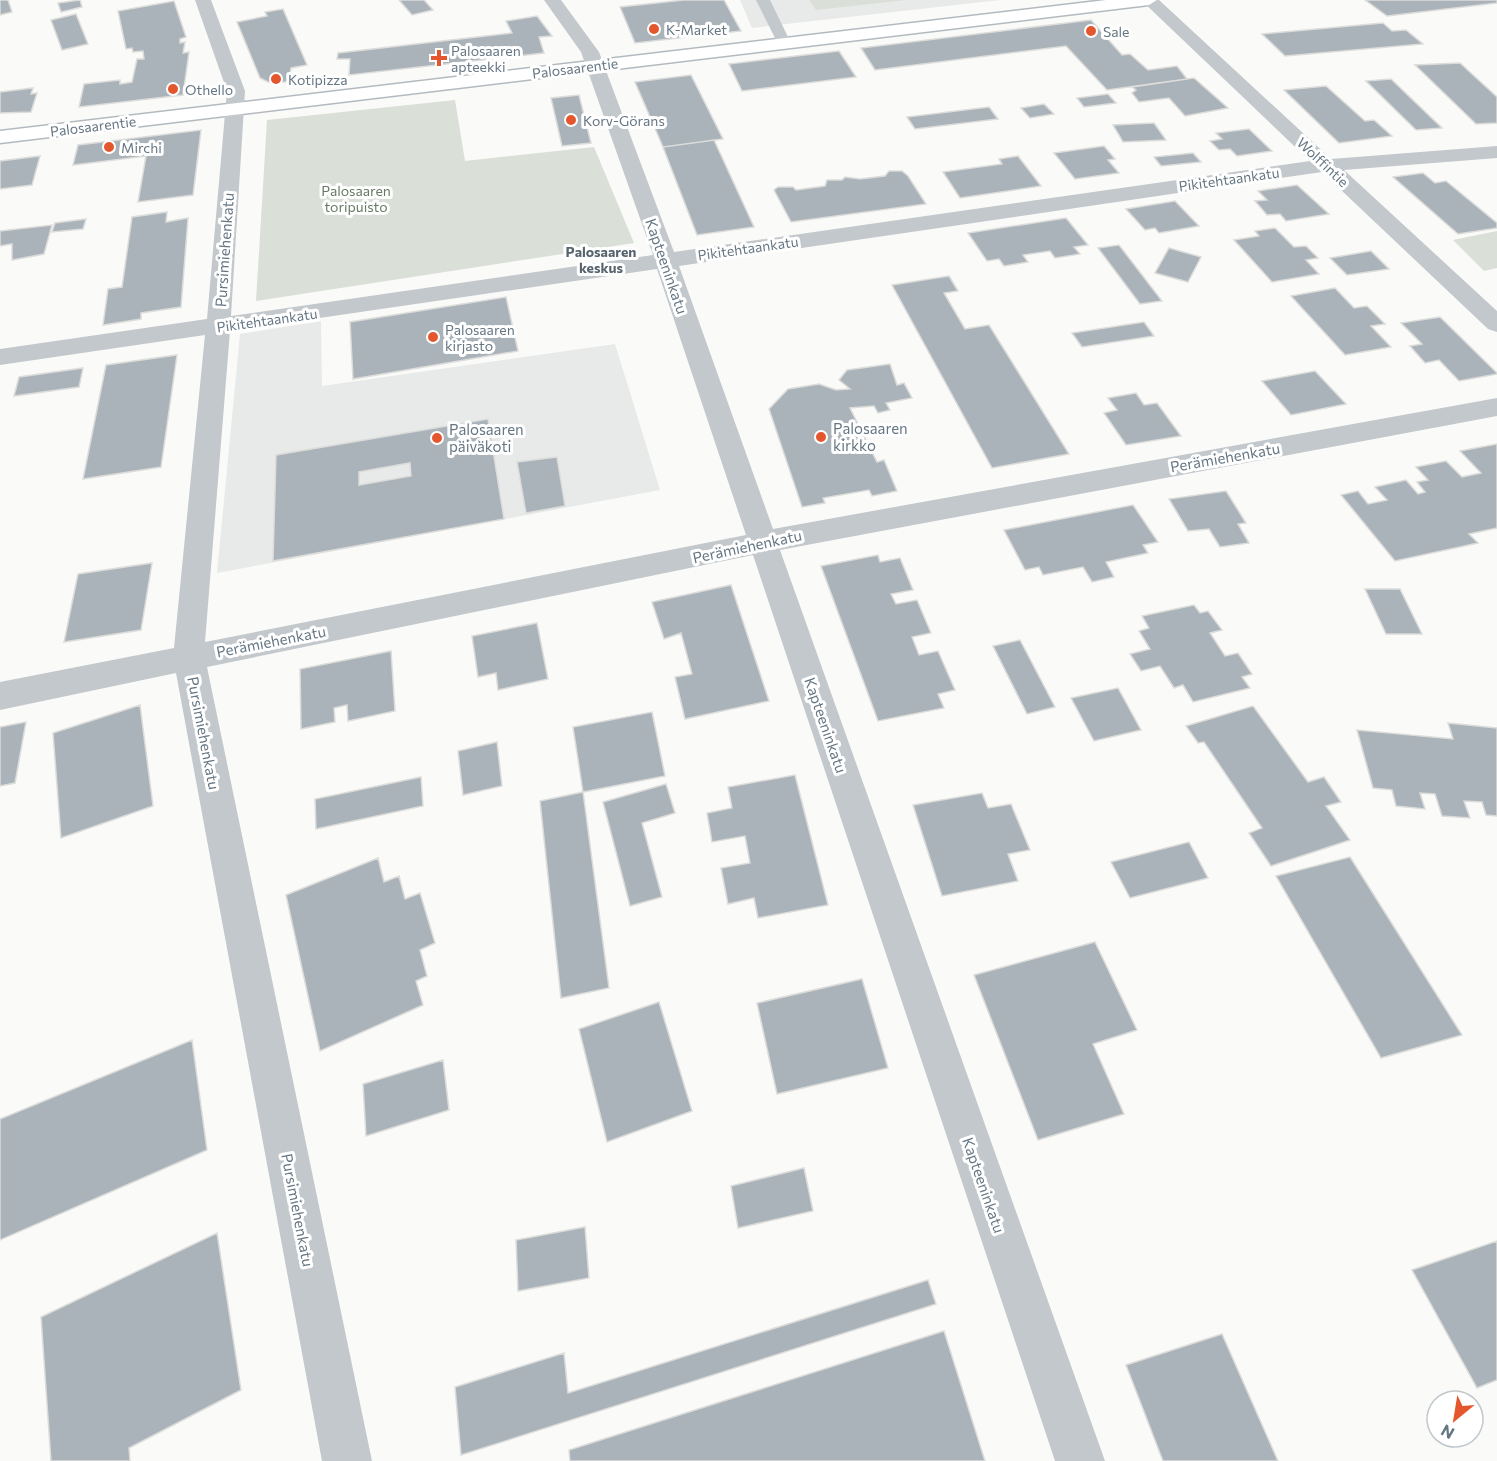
<svg xmlns="http://www.w3.org/2000/svg" width="1497" height="1461" viewBox="0 0 1497 1461" font-family="Commissioner,sans-serif">
<style>
.built{fill:#e8e9e9}
.green{fill:#dadfd7}
.building{fill:#aab3b9;stroke:#dcdcda;stroke-width:1.5;fill-rule:evenodd}
.lines{fill:none;stroke-linecap:round;stroke-linejoin:round}
.secondary-casing{stroke:#b3babf;stroke-width:3}
.service{fill:#c3c8cc;fill-rule:evenodd}
.minor{fill:#c3c8cc;fill-rule:evenodd}
.secondary{fill:#fff;fill-rule:evenodd}
.poi-dot{fill:#e4572e;stroke:#fff;stroke-width:2}
.labels{text-anchor:middle;dominant-baseline:central;stroke-width:6;stroke-linejoin:round;paint-order:stroke}
.far-poi-label{font-size:14px;fill:#657683;stroke:#fff;text-anchor:start}
.far-street-label{font-size:14px;fill:#657683;stroke:#fff}
.far-park-label{font-size:14px;fill:#687a64;stroke:#fff}
.far-neighbourhood-label{font-size:14px;font-weight:bold;fill:#57646e;stroke:#fff}
.street-label{font-size:15px;fill:#657683;stroke:#fff}
.poi-label{font-size:15px;fill:#657683;stroke:#fff;text-anchor:start}
</style>
<rect width="100%" height="100%" fill="#fafaf8"/>
<!-- built -->
<path class="built" d="M740 0H1000L752 28Z
M321 321 322 386 615 344 660 490 217 573 240 334Z"/>
<!-- green -->
<path class="green" d="M809 0H906L816 10Z
M455 100 465 161 594 147 634 243 256 301 267 120Z
M1497 231V268L1484 271 1453 240Z"/>
<!-- building -->
<path class="building" d="M0 0H8L12 12 0 15Z
M80 0 82 7 61 12 58 3Z
M399 0H424L433 10 412 15Z
M684 0H724L741 31 635 43 620 7Z
M1365 0H1497V3L1387 16Z
M174 1 186 37 180 39V43L185 42 183 53 189 52 183 95 79 107 84 84 120 80V84L132 82 137 59H144L143 51 133 52 132 48 126 49 118 11Z
M283 9 307 65 291 68 289 82H268L260 78 237 22 267 16 265 12Z
M76 14 88 44 62 50 51 20Z
M537 16 552 36 539 37 544 53 349 75 350 59H337L338 53 512 33 506 21Z
M1091 20 1122 55 1130 54 1148 70 1177 66 1187 79 1107 90 1066 46 875 70 861 48Z
M1383 23 1392 31 1406 30 1423 44 1285 56 1262 34Z
M839 51 856 77 742 91 729 64Z
M1460 63 1497 97V123L1476 124 1415 65Z
M691 75 723 139 663 147 635 82Z
M1194 78 1228 108 1185 116 1169 98 1139 102 1132 93 1136 90 1132 87Z
M1391 79 1442 128 1416 130 1366 81Z
M1326 86 1365 121 1374 120 1392 136 1339 143 1284 90Z
M33 88 31 94 37 93 31 112 0 113V92Z
M1108 94 1116 103 1084 107 1077 98Z
M579 95 591 143 562 146 551 98Z
M1044 104 1054 114 1030 118 1021 108Z
M989 107 998 119 915 129 907 117Z
M1154 123 1166 140 1123 142 1113 125Z
M1249 129 1272 151 1237 156 1230 149 1219 150 1210 141 1222 139 1216 133Z
M201 130 193 195 138 202 146 156 73 165 78 145Z
M714 140 754 227 697 235 663 147Z
M1104 146 1115 159 1108 160 1119 173 1075 179 1054 153Z
M1193 153 1201 162 1161 166 1154 157Z
M40 156 32 185 0 189V161Z
M1018 156 1041 186 960 198 943 172 1002 164 999 159Z
M889 171H902L908 176 926 204 791 222 774 190 778 187H793L796 190 825 186 827 180H842L845 177 860 179 885 176Z
M1423 173 1435 183 1446 181 1497 223V228L1458 234 1393 177Z
M1297 185 1329 214 1286 221 1280 214 1267 215 1255 201 1267 200 1258 191Z
M1175 201 1199 226 1159 233 1155 228 1145 230 1126 209Z
M167 212 166 222 188 218 181 307 141 313V319L103 325 108 289 122 287 132 217Z
M1066 218 1088 245 1074 247 1080 254 1055 258 1050 251 1023 255 1028 262 1004 266 999 259 987 261 968 233Z
M86 219 83 229 52 232 55 223Z
M52 225 44 254 12 260V244L0 246V231Z
M1275 228 1294 247 1306 246 1318 258 1306 260 1319 274 1272 282 1234 240 1259 236 1255 231Z
M1119 245 1162 301 1140 304 1098 248Z
M1169 248 1201 257 1188 282 1155 273Z
M1371 251 1389 269 1347 275 1330 258Z
M949 276 958 291 944 293 965 329 989 325 1069 454 992 468 892 285Z
M1335 288 1354 308 1367 306 1385 324 1371 326 1391 347 1345 355 1291 296Z
M506 297 518 351 353 379 350 322Z
M1440 317 1497 373V374L1459 381 1439 360 1425 363 1410 346 1422 344 1401 323Z
M1144 322 1154 336 1082 347 1072 333Z
M177 355 161 467 83 479 106 365Z
M890 364 897 385 904 383 912 398 886 403 890 410 878 413 874 406 850 408 877 462 884 460 897 491 872 496 869 490 823 498 825 503 802 507 769 409 788 389 819 384 836 390 850 389 839 380 847 370Z
M83 368 79 387 14 396 19 377Z
M1315 371 1346 404 1291 415 1262 381Z
M1136 393 1144 405 1157 403 1181 436 1126 445 1104 413 1117 410 1108 398Z
M488 419 504 519 273 561 276 455ZM410 463 411 476 359 485V472Z
M1497 444V528L1469 534 1478 543 1395 561 1341 495 1358 491 1368 504 1387 500 1375 487 1406 480 1418 494 1425 492 1417 482 1428 480 1416 467 1446 461 1462 477 1481 473 1460 451Z
M557 457 565 506 526 513 517 462Z
M1226 491 1246 523 1238 524 1249 543 1220 547 1209 529 1188 531 1169 499Z
M1133 505 1158 542 1143 545 1148 553 1106 562 1114 577 1092 582 1083 567 1043 575 1039 567 1025 570 1004 530Z
M878 555 880 562 900 558 913 590 891 594 896 604 917 600 931 633 912 637 919 655 938 651 955 690 938 694 944 708 878 721 821 566Z
M152 563 141 630 64 642 78 574Z
M731 585 769 701 685 719 675 677 692 674 681 633 664 639 652 602Z
M1365 589H1400L1422 634H1386Z
M1194 605 1200 613 1208 611 1222 630 1210 633 1225 656 1238 653 1252 674 1242 677 1250 688 1193 702 1183 685 1174 688 1160 666 1141 671 1130 654 1150 649 1139 631 1149 628 1142 616Z
M537 623 548 679 498 690 496 673 478 677 472 636Z
M1020 640 1055 707 1027 714 993 646Z
M391 651 395 711 348 721 347 705 334 708 335 722 301 729 300 669Z
M1118 688 1141 730 1094 741 1071 698Z
M140 705 153 806 61 838 53 733Z
M1253 706 1308 782 1324 777 1341 802 1326 806 1350 840 1271 866 1249 833 1262 828 1204 742 1198 743 1186 726Z
M652 712 665 776 583 792 573 727Z
M26 722 15 783 0 786V727Z
M1448 723 1497 728V816L1486 815 1482 802 1464 801 1470 818 1442 816 1435 794 1420 793 1425 809 1396 806 1392 790 1373 788 1357 730 1453 739Z
M497 742 502 786 463 795 458 751Z
M795 775 828 905 758 918 754 898 728 904 721 868 750 863 745 836 712 842 707 813 732 808 728 787Z
M421 777 423 806 316 829 315 799Z
M666 784 675 813 642 823 662 897 630 906 603 802Z
M583 792 609 988 561 998 540 801Z
M982 793 988 808 1011 804 1030 850 1008 854 1018 881 942 896 913 805Z
M1189 842 1208 878 1130 898 1111 862Z
M1350 857 1462 1035 1381 1058 1276 876Z
M378 858 384 882 399 876 405 899 420 893 435 943 420 950 427 976 416 981 423 1005 320 1051 286 895Z
M1095 942 1137 1030 1093 1044 1124 1114 1038 1140 974 975Z
M862 979 888 1068 777 1094 757 1003Z
M659 1002 692 1111 607 1142 579 1029Z
M192 1040 207 1150 0 1240V1119Z
M443 1060 449 1110 366 1136 363 1084Z
M804 1168 813 1211 738 1228 731 1186Z
M585 1227 589 1278 518 1291 516 1240Z
M217 1233 241 1390 129 1448 130 1461H51L41 1317Z
M1497 1241V1380L1477 1388 1412 1270Z
M928 1280 936 1304 461 1455 455 1387 564 1353 568 1393Z
M944 1331 985 1461H570L569 1450Z
M1222 1334 1278 1461H1163L1126 1365Z"/>
<g class="lines">
<defs>
<path id="secondary" d="M1106 0H1157L1149 5 0 143V131Z"/>
</defs>
<!-- secondary casing -->
<use href="#secondary" class="secondary-casing"/>
<!-- service -->
<path class="service" d="M756 0H770L791 43 789 46H779Z"/>
<!-- minor -->
<path class="minor" d="M195 0H211L245 91 231 316 653 255 581 52 544 0H561L599 52 674 252 1310 161 1141 0H1159L1331 159 1497 146V158L1344 170 1497 311V332L1488 329 1322 172 679 266 773 529 1497 398V416L780 550 1105 1461H1055L753 555 207 667 372 1461H322L176 673 0 710V682L174 648 205 335 0 365V349L207 319 227 91ZM657 269 746 535 205 642 230 331Z"/>
<!-- secondary -->
<use href="#secondary" class="secondary"/>
</g>
<!-- markers -->
<g class="poi-dot">
<circle cx="654" cy="29" r="6"/>
<circle cx="1091" cy="31" r="6"/>
<path d="M436 49h6v6h6v6h-6v6h-6v-6h-6v-6h6z"/>
<circle cx="276" cy="79" r="6"/>
<circle cx="173" cy="89" r="6"/>
<circle cx="571" cy="120" r="6"/>
<circle cx="109" cy="147" r="6"/>
<circle cx="433" cy="337" r="6"/>
<circle cx="821" cy="437" r="6"/>
<circle cx="437" cy="438" r="6"/>
</g>
<g class="labels">
<!-- far-poi labels -->
<g class="far-poi-label">
<text x="666" y="29">K-Market</text>
<text x="1103" y="31">Sale</text>
<text x="451" y="50">Palosaaren<tspan x="451" dy="16">apteekki</tspan></text>
<text x="288" y="79">Kotipizza</text>
<text x="185" y="89">Othello</text>
<text x="583" y="120">Korv-Görans</text>
<text x="121" y="147">Mirchi</text>
<text x="445" y="329">Palosaaren<tspan x="445" dy="16">kirjasto</tspan></text>
</g>
<!-- far-street labels -->
<g class="far-street-label">
<text transform="translate(575 68) rotate(-7)">Palosaarentie</text>
<text transform="translate(93 126) rotate(-7)">Palosaarentie</text>
<text transform="translate(1323 162) rotate(43)">Wolffintie</text>
<text transform="translate(1229 179) rotate(-8)">Pikitehtaankatu</text>
<text transform="translate(748 248) rotate(-8)">Pikitehtaankatu</text>
<text transform="translate(267 320) rotate(-8)">Pikitehtaankatu</text>
</g>
<!-- far-park labels -->
<g class="far-park-label">
<text x="356" y="190">Palosaaren<tspan x="356" dy="16">toripuisto</tspan></text>
</g>
<!-- far-neighbourhood labels -->
<g class="far-neighbourhood-label">
<text x="601" y="251">Palosaaren<tspan x="601" dy="16">keskus</tspan></text>
</g>
<!-- street labels -->
<g class="street-label">
<text transform="translate(224 250) rotate(-86)">Pursimiehenkatu</text>
<text transform="translate(667 266) rotate(71)">Kapteeninkatu</text>
<text transform="translate(1225 457) rotate(-10)">Perämiehenkatu</text>
<text transform="translate(747 546) rotate(-12)">Perämiehenkatu</text>
<text transform="translate(271 641) rotate(-11)">Perämiehenkatu</text>
<text transform="translate(826 725) rotate(71)">Kapteeninkatu</text>
<text transform="translate(204 733) rotate(79)">Pursimiehenkatu</text>
<text transform="translate(984 1185) rotate(71)">Kapteeninkatu</text>
<text transform="translate(298 1210) rotate(79)">Pursimiehenkatu</text>
</g>
<!-- poi labels -->
<g class="poi-label">
<text x="833" y="428">Palosaaren<tspan x="833" dy="17">kirkko</tspan></text>
<text x="449" y="429">Palosaaren<tspan x="449" dy="17">päiväkoti</tspan></text>
</g>
</g>
<!-- north arrow -->
<g transform="translate(1455 1419) rotate(210)"><circle r="28" fill="#ffffff" stroke="#c1c8cd" stroke-width="1.5"/>
<path d="M0-4.5L10 22L0 15L-10 22Z" fill="#e4572e"/>
<text y="-9" font-size="16" font-weight="bold" text-anchor="middle" fill="#657683">N</text>
</g>
</svg>
